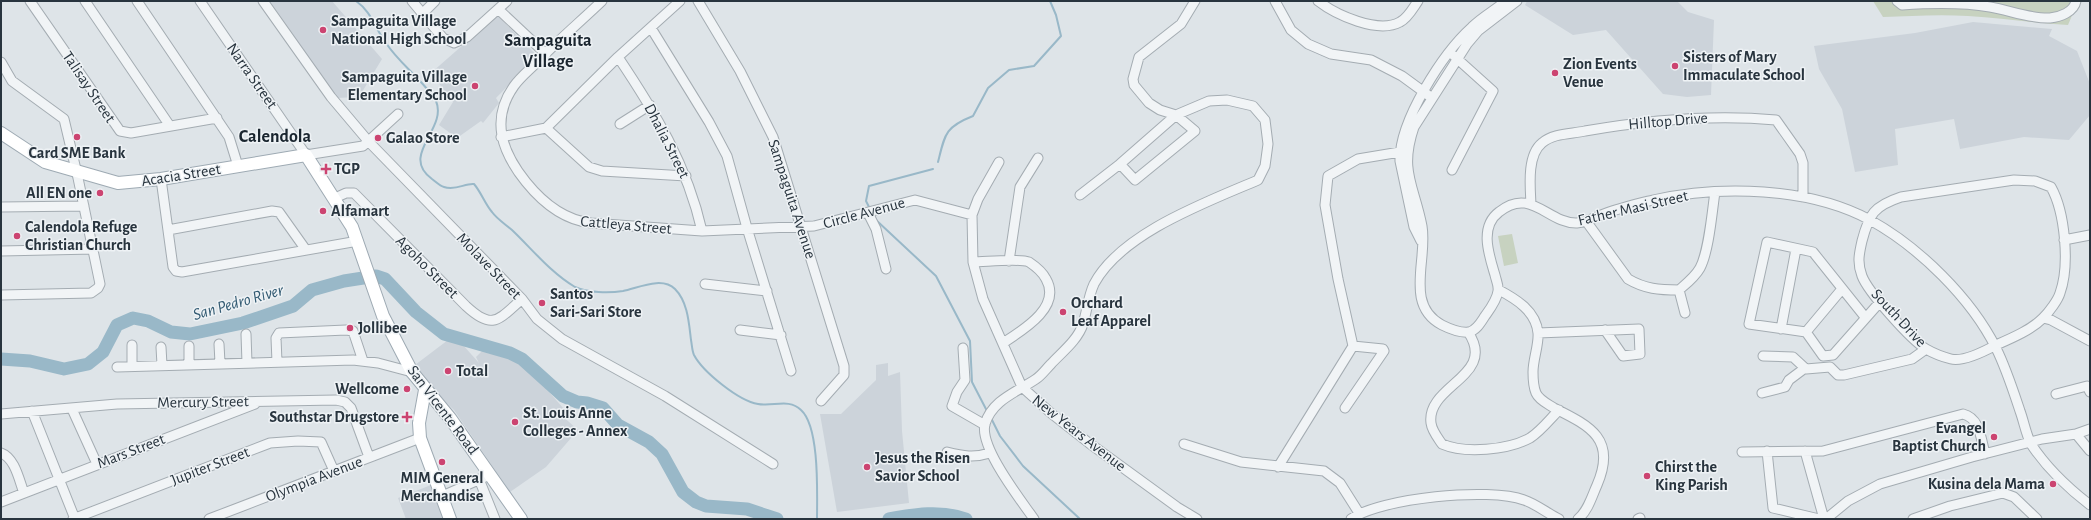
<svg xmlns="http://www.w3.org/2000/svg" width="2091" height="520" viewBox="0 0 2091 520" font-family="'Alegreya Sans',sans-serif">
<style>
.built{fill:#ccd3da}
.green{fill:#c7d2c0}
.lines{fill:none;stroke-linecap:round;stroke-linejoin:round}
.stream{stroke:#99b8c8;stroke-width:2}
.river{stroke:#99b8c8;stroke-width:13}
.minor-casing{stroke:#a4acb2;stroke-width:11}
.major-casing{stroke:#9eaab3;stroke-width:14}
.minor{stroke:#f1f4f6;stroke-width:9}
.major{stroke:#fff;stroke-width:12}
.poi-dot{fill:#cc4471;stroke:#eef2f5;stroke-width:1.5}
.labels{text-anchor:middle;dominant-baseline:central;stroke-width:3;stroke-linejoin:round;paint-order:stroke}
.poi-label{font-size:16px;font-weight:bold;fill:#28343e;stroke:#eef2f5;text-anchor:start}
.street-label{font-size:16px;fill:#28343e;stroke:#eef2f5}
.water-label{font-size:17px;font-style:italic;fill:#325a72;stroke:#eef2f5}
.quarter-label{font-size:18px;font-weight:bold;fill:#1a252f;stroke:#eef2f5}
</style>
<rect width="100%" height="100%" fill="#dee4e8"/>
<!-- built -->
<path class="built" d="M268 1H332L382 59 359 97 336 98Z
M1527 1H1677L1688 12 1714 20 1711 95 1687 97 1663 94 1606 30 1573 35 1525 5Z
M497 15 537 56 496 98 499 103 483 123 481 121 457 138 439 125 453 102 431 73Z
M1973 22 2052 29 2049 36 2077 51 2090 84V115L2069 140 2024 137 1960 149 1954 119 1895 129 1898 165 1855 172 1842 109 1819 69 1814 46 1915 33Z
M448 340 463 345 479 363 476 357 482 351 502 353 525 364 563 408 559 413 578 430 546 467 510 492 454 410 433 390 415 365Z
M888 363V376L900 372 902 431 909 503 837 512 820 414H841L876 380V365Z
M431 485 443 519H406L398 498Z"/>
<!-- green -->
<path class="green" d="M1873 1H2078L2068 25C2035 23 2002 18 1968 16 1939 14 1911 16 1883 17Z
M1512 234 1518 263 1504 266 1498 236Z"/>
<g class="lines">
<!-- stream -->
<path class="stream" d="M356 1C372 12 375 29 386 43 397 60 414 73 427 89 429 93 434 97 436 101 448 129 399 155 432 179 435 181 440 186 444 187 456 191 465 183 474 184 481 192 485 204 492 212 497 219 505 224 512 230 532 249 551 273 575 287 587 293 610 293 623 291 638 288 662 276 675 289 688 302 689 324 691 340 692 345 692 351 694 355 703 372 739 401 758 404 773 407 789 398 801 410 820 427 817 495 817 519
M938 162C945 134 945 127 973 116L988 88 1009 70 1034 66 1061 36 1056 15 1050 1
M870 209 866 201 869 186 933 169
M876 220 936 276 970 341 972 382 987 411
M991 418 1000 436 1023 466 1080 519"/>
<!-- river -->
<path class="river" d="M1 359 30 361 64 369 88 364 103 352 117 325 133 318 148 321 171 332 190 334 243 323 293 306 312 290 344 281 376 276 385 279 416 312 444 334 510 353 522 359 563 396 577 402 587 403 603 408 618 425 649 442 662 454 683 492 696 502 706 506 747 509 777 519
M889 519C915 514 941 510 966 519"/>
<defs>
<path id="minor" d="M30 1 120 131 131 133 217 118
M85 1 170 126
M137 1 229 137 238 166
M200 1 306 155 363 146 398 114
M263 1 331 97 369 142 522 299 537 319 562 339 665 396 773 464
M412 1 443 38 454 43 467 37 507 1
M602 1C582 20 560 39 540 59 532 68 521 76 514 86 490 120 502 152 526 182 543 203 564 220 591 223L702 231 814 226 915 200 972 215
M698 1 740 71 773 137 844 366V375L821 401
M1275 1 1291 30 1308 44 1331 54 1371 60 1402 76 1428 95
M1318 1C1336 15 1378 34 1400 22 1408 18 1413 8 1418 1
M1517 1 1478 31 1467 44 1414 127C1399 171 1414 185 1422 226 1428 259 1404 305 1442 325 1450 329 1461 333 1469 332 1477 330 1481 322 1485 316 1490 309 1497 300 1498 291 1499 286 1496 280 1495 275 1489 255 1479 227 1499 212 1531 186 1548 224 1577 223 1587 222 1596 217 1604 214 1620 208 1637 204 1653 200 1720 185 1809 187 1870 220 1919 247 1971 298 1996 348 2006 368 2013 390 2020 411 2024 422 2026 434 2031 444 2046 467 2068 488 2090 505
M1897 1 1902 5C1931 3 1961 2 1990 7 2009 10 2030 19 2050 18 2060 17 2074 12 2076 1
M498 9 546 54
M423 13 435 1
M651 28 709 122 727 156 747 228 791 371
M618 57C655 112 687 165 702 231
M1 62 12 81 64 119 78 178 100 284 98 288 91 293 1 295
M620 124 650 105
M546 128 618 57 680 1
M546 128 589 167 602 171 686 176
M501 137 546 128
M999 162 978 199 972 215 973 262 983 299 1022 387 1052 414 1089 443 1177 507 1197 519
M1452 170 1493 91 1453 55
M161 179 173 267 176 271 182 272 358 241
M2014 180 2035 181 2051 187C2065 212 2070 265 2060 293 2058 300 2049 312 2043 318 2031 330 2012 338 1996 345 1985 351 1963 362 1951 359 1943 357 1933 353 1926 349 1911 340 1868 292 1862 276 1857 263 1859 254 1862 241 1869 214 1874 206 1901 197Z
M1080 195 1120 164 1176 115 1195 131 1135 180 1120 164
M335 198 346 193H354L466 306C493 331 498 320 522 299
M1531 204C1530 186 1527 155 1542 143 1553 133 1572 134 1585 131 1648 120 1712 114 1776 120L1800 154 1803 163V197
M1 207 84 206
M868 213 876 229 886 269
M1586 221 1628 279C1645 289 1659 290 1679 290 1686 284 1695 277 1700 268 1709 251 1712 212 1715 192
M168 230 272 211 279 212 306 250
M2064 240 2090 235
M1421 241 1414 227 1400 161C1399 121 1443 53 1472 27 1482 17 1495 10 1506 1
M1 251 94 249
M1009 261 1020 187 1038 158
M973 262C985 262 1019 258 1029 262 1035 266 1043 273 1046 279 1062 307 1023 330 1003 343
M705 284 767 291
M1499 290C1516 299 1536 311 1538 333 1539 345 1533 359 1533 372 1533 379 1533 386 1536 393 1539 400 1548 404 1554 408 1590 426 1617 439 1597 485 1592 496 1588 511 1578 519
M1679 290 1685 313
M1865 317 1813 252 1767 242 1749 324 1806 332 1823 356 1833 355 1880 302
M2043 318 2051 320 2090 341
M1781 329 1796 249
M740 330 781 335
M1468 332C1498 376 1426 385 1431 423 1432 431 1438 438 1442 444 1465 454 1508 450 1530 438 1541 431 1550 419 1559 410
M1806 332 1842 289
M1538 333 1639 329 1640 354 1623 356 1605 330
M246 334 247 363
M219 344 220 363
M132 345V366
M189 346V364
M161 347 162 365
M963 348 965 380 957 392 952 406 985 425
M1763 356 1793 357 1806 369 1830 367 1838 375H1844L1912 359 1926 349
M277 362 276 338 279 333 346 330 353 331 363 361
M117 367 353 360 378 363 412 372
M1762 393 1785 387 1789 380 1805 368
M2056 394 2087 386 2090 392
M1345 408 1384 351 1383 349 1353 346
M72 409 97 464
M32 411 75 519
M1 414 117 404 336 400 345 402 351 408 369 457
M2076 434 2090 451
M1184 444 1241 462 1324 471 1340 483 1359 513
M1767 451 1773 508 1819 519
M1805 451 1824 519
M947 452C963 456 974 458 990 453
M1742 452 1823 451 1963 414C1980 418 1981 439 1985 454
M1 453C15 458 19 480 24 493
M1278 467 1353 346 1338 279 1325 205 1328 176 1358 159 1400 152 1406 154
M479 479 495 519
M442 496 490 475
M1 502 255 404
M73 519 270 443 298 441 321 442 334 471
M209 519 420 438
M1034 519C1020 499 979 447 985 424 992 400 1017 392 1036 379 1041 376 1046 369 1051 364 1061 353 1078 340 1083 324 1087 311 1088 297 1094 284 1121 233 1207 202 1258 180L1265 166 1268 144 1265 120 1253 106 1227 100 1209 101 1176 115 1160 110 1149 103 1134 85 1133 79 1139 57 1181 24 1195 1
M1351 519C1380 498 1490 487 1524 500 1536 504 1547 513 1559 519
M1638 519 1640 518
M1826 519 1848 501 1880 484 1972 457 2042 439 2076 434 2090 429
M1913 519 1950 506 2003 493 2014 497 2037 519"/>
<path id="major" d="M1 133 45 162 118 183 161 179 306 155 352 227 383 316 412 372 450 418 521 519
M425 390 419 423 420 438 450 519"/>
</defs>
<!-- minor casing -->
<use href="#minor" class="minor-casing"/>
<!-- major casing -->
<use href="#major" class="major-casing"/>
<!-- minor -->
<use href="#minor" class="minor"/>
<!-- major -->
<use href="#major" class="major"/>
</g>
<!-- markers -->
<g class="poi-dot">
<circle cx="323" cy="30" r="4"/>
<circle cx="1675" cy="66" r="4"/>
<circle cx="1555" cy="73" r="4"/>
<circle cx="475" cy="86" r="4"/>
<circle cx="77" cy="137" r="4"/>
<circle cx="378" cy="138" r="4"/>
<path d="M324 163h4v4h4v4h-4v4h-4v-4h-4v-4h4z"/>
<circle cx="100" cy="193" r="4"/>
<circle cx="323" cy="211" r="4"/>
<circle cx="17" cy="236" r="4"/>
<circle cx="542" cy="303" r="4"/>
<circle cx="1063" cy="312" r="4"/>
<circle cx="350" cy="328" r="4"/>
<circle cx="448" cy="371" r="4"/>
<circle cx="407" cy="389" r="4"/>
<path d="M405 411h4v4h4v4h-4v4h-4v-4h-4v-4h4z"/>
<circle cx="515" cy="422" r="4"/>
<circle cx="1994" cy="437" r="4"/>
<circle cx="442" cy="462" r="4"/>
<circle cx="867" cy="467" r="4"/>
<circle cx="1647" cy="476" r="4"/>
<circle cx="2053" cy="484" r="4"/>
</g>
<g class="labels">
<!-- poi labels -->
<g class="poi-label">
<text x="331" y="21">Sampaguita Village<tspan x="331" dy="18">National High School</tspan></text>
<text x="1683" y="57">Sisters of Mary<tspan x="1683" dy="18">Immaculate School</tspan></text>
<text x="1563" y="64">Zion Events<tspan x="1563" dy="18">Venue</tspan></text>
<text x="467" y="77" text-anchor="end">Sampaguita Village<tspan x="467" dy="18">Elementary School</tspan></text>
<text x="386" y="138">Galao Store</text>
<text x="77" y="153" text-anchor="middle">Card SME Bank</text>
<text x="334" y="169">TGP</text>
<text x="92" y="193" text-anchor="end">All EN one</text>
<text x="331" y="211">Alfamart</text>
<text x="25" y="227">Calendola Refuge<tspan x="25" dy="18">Christian Church</tspan></text>
<text x="550" y="294">Santos<tspan x="550" dy="18">Sari-Sari Store</tspan></text>
<text x="1071" y="303">Orchard<tspan x="1071" dy="18">Leaf Apparel</tspan></text>
<text x="358" y="328">Jollibee</text>
<text x="456" y="371">Total</text>
<text x="399" y="389" text-anchor="end">Wellcome</text>
<text x="523" y="413">St. Louis Anne<tspan x="523" dy="18">Colleges - Annex</tspan></text>
<text x="399" y="417" text-anchor="end">Southstar Drugstore</text>
<text x="1986" y="428" text-anchor="end">Evangel<tspan x="1986" dy="18">Baptist Church</tspan></text>
<text x="875" y="458">Jesus the Risen<tspan x="875" dy="18">Savior School</tspan></text>
<text x="1655" y="467">Chirst the<tspan x="1655" dy="18">King Parish</tspan></text>
<text x="442" y="478" text-anchor="middle">MIM General<tspan x="442" dy="18">Merchandise</tspan></text>
<text x="2045" y="484" text-anchor="end">Kusina dela Mama</text>
</g>
<!-- street labels -->
<g class="street-label">
<text transform="translate(252 76) rotate(55)">Narra Street</text>
<text transform="translate(89 87) rotate(56)">Talisay Street</text>
<text transform="translate(1668 121) rotate(-5)">Hilltop Drive</text>
<text transform="translate(667 141) rotate(63)">Dhalia Street</text>
<text transform="translate(181 175) rotate(-9)">Acacia Street</text>
<text transform="translate(792 199) rotate(72)">Sampaguita Avenue</text>
<text transform="translate(1633 208) rotate(-13)">Father Masi Street</text>
<text transform="translate(864 213) rotate(-15)">Circle Avenue</text>
<text transform="translate(626 225) rotate(5)">Cattleya Street</text>
<text transform="translate(489 266) rotate(46)">Molave Street</text>
<text transform="translate(427 267) rotate(45)">Agoho Street</text>
<text transform="translate(1899 318) rotate(47)">South Drive</text>
<text transform="translate(203 402) rotate(-1)">Mercury Street</text>
<text transform="translate(443 410) rotate(53)">San Vicente Road</text>
<text transform="translate(1079 433) rotate(38)">New Years Avenue</text>
<text transform="translate(131 451) rotate(-21)">Mars Street</text>
<text transform="translate(210 466) rotate(-21)">Jupiter Street</text>
<text transform="translate(314 479) rotate(-21)">Olympia Avenue</text>
</g>
<!-- water labels -->
<g class="water-label">
<text transform="translate(238 302) rotate(-16)">San Pedro River</text>
</g>
<!-- quarter labels -->
<g class="quarter-label">
<text x="548" y="41">Sampaguita<tspan x="548" dy="21">Village</tspan></text>
<text x="275" y="137">Calendola</text>
</g>
</g>
<!-- border -->
<rect width="2091" height="520" fill="none" stroke="#28343e" stroke-width="4"/>
</svg>
